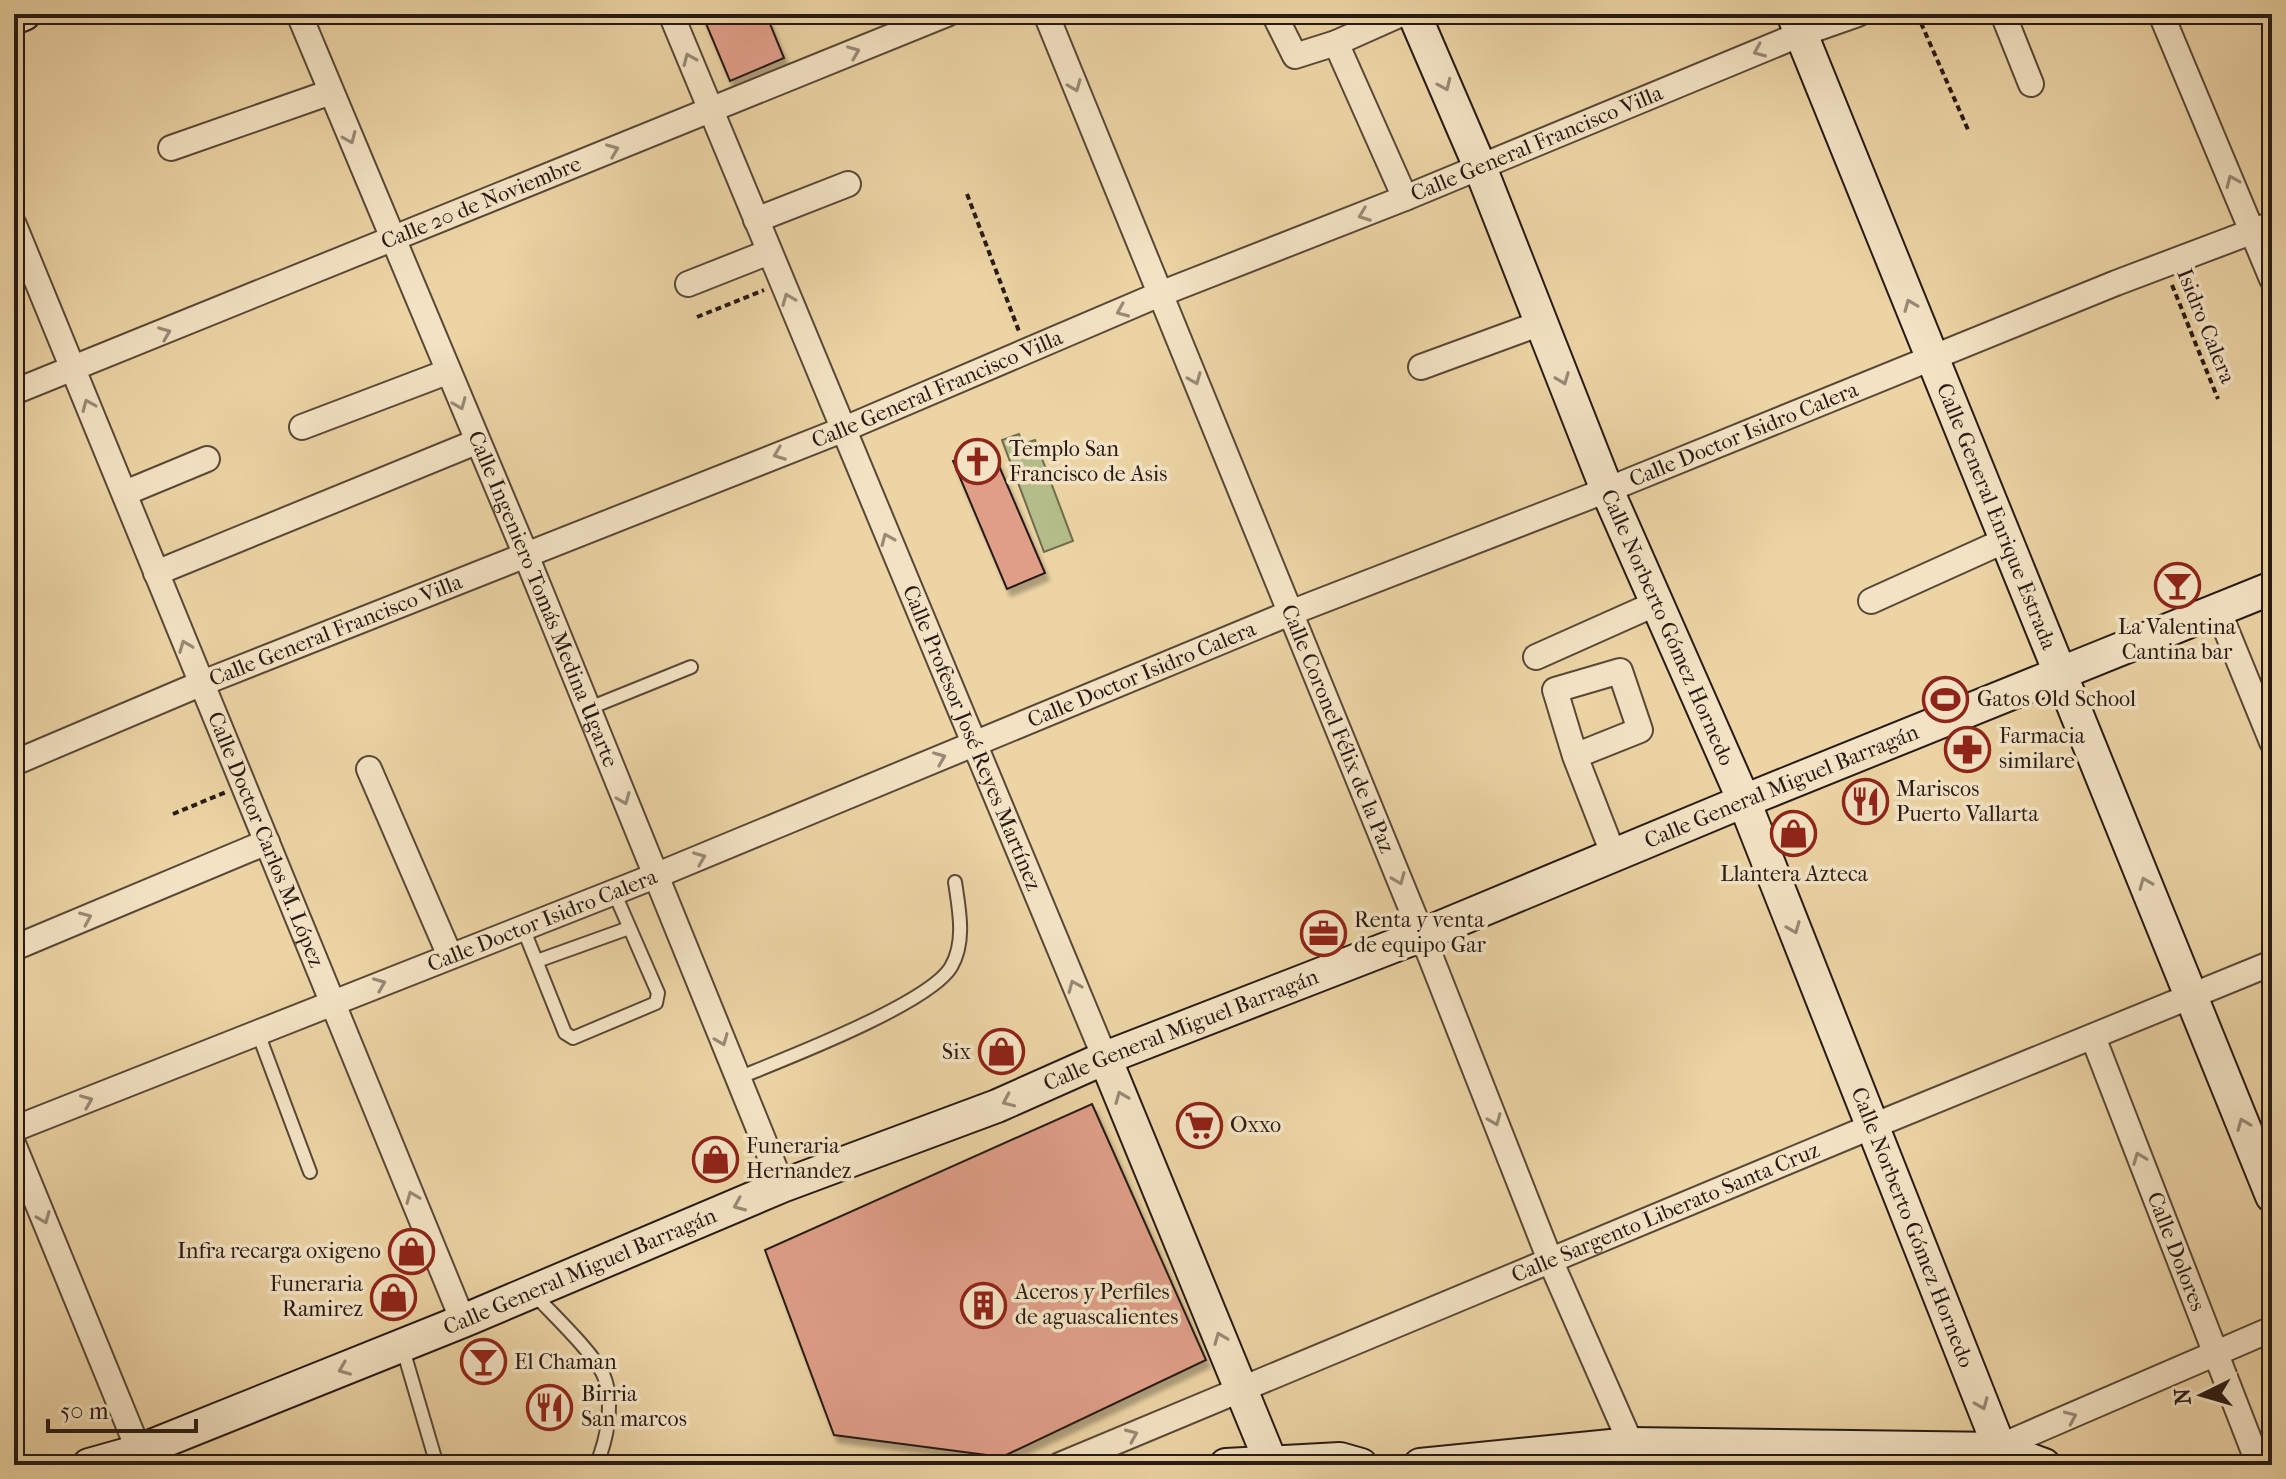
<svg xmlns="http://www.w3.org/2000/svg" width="2286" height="1479" viewBox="0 0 2286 1479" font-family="'IM FELL French Canon',serif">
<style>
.green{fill:#b4bd89;stroke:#6e6c4e;stroke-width:2}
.building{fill:#df9e88;stroke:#281a14;stroke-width:2;filter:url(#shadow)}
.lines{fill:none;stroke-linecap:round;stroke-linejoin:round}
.lane-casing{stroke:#594838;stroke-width:16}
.street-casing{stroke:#594838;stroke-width:28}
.secondary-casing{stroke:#281a14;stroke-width:36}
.path{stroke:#281a14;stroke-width:4;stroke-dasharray:6 4;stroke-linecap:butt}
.lane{stroke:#f3e3c4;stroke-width:12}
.street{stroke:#f3e3c4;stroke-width:24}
.secondary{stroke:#f3e3c4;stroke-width:32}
.oneway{stroke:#988975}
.labels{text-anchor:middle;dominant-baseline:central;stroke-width:7;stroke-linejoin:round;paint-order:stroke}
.street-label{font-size:22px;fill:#281a14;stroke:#f3e3c4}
.poi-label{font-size:22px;fill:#281a14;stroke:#f3e3c4;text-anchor:start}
</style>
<defs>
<filter id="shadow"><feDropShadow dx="4" dy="7" stdDeviation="2" flood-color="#0004"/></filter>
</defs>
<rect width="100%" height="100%" fill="#ecd4a5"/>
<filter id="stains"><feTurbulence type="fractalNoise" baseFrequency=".0025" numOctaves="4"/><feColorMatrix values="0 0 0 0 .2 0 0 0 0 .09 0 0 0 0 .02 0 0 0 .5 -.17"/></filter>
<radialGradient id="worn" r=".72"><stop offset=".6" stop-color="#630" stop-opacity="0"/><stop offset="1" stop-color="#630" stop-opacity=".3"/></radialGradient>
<!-- green -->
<path class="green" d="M1019 434 1023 444 1035 440 1073 541 1044 552 1002 440Z"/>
<!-- building -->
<path class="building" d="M702 14H766L784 58 730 81Z
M990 445 1045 573 1007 589 953 461Z
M1092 1104 1206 1360 1002 1457 834 1435 765 1250Z"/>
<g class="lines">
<defs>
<path id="lane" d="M587 709 691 667
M523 928 565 1033 573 1038 656 1003 658 993 614 892
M537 961 629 928
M258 1033 310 1172
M738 1078C782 1060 929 1004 951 967 966 942 959 909 955 882
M533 1293C551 1313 592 1351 603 1374 615 1400 607 1441 596 1465
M402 1346 437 1465"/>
<g id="street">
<path id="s1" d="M299 14 525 553 782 1186"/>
<path id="s2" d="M671 14 1105 1058"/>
<path id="s3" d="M1046 14 1422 935 1550 1260 1631 1444"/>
<path d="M1274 14 1295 56 1336 43 1401 14"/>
<path d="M2003 14 2031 84"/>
<path d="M2161 14 2272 279"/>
<path d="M1336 43 1405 198"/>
<path d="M171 148 331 92"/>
<path d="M756 220 848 184"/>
<path id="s4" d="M14 225 463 1321"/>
<path d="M688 284 769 252"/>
<path d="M1421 367 1541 323"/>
<path id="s5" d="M14 392 947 14"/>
<path d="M302 427 447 372"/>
<path d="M125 493 207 459"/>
<path d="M156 573 476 442"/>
<path d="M1871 601 2006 540"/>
<path d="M2218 610 2272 742"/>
<path d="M1536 657 1657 603"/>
<path d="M1575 756 1640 730 1620 671 1555 690 1575 756 1614 856"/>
<path id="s6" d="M14 763 200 684 842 430 1160 294 1405 198 1801 34 1858 14"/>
<path d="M369 769 450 956"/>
<path d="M14 948 267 842"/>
<path id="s7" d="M2093 1037 2259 1465"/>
<path id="s8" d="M14 1129 655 876 1290 613 1607 490 2116 283 2272 224"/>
<path d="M14 1146 139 1451"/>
<path id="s9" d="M1060 1465 1873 1126 2272 963"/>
<path d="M1957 1465 2272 1329"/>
</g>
<g id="secondary">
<path id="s10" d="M1414 14 1480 167 1607 490 1744 801 2000 1449"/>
<path id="s11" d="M1793 14 2272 1196"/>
<path d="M14 18 24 14"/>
<path d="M1105 1058 1272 1465"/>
<path id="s12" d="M89 1465 139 1451 463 1321 782 1186 997 1106 1105 1058 1422 935 1744 801 2272 588"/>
<path d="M1226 1465 1340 1459 1361 1465"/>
<path d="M1420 1465 1631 1444 2000 1449 2044 1465"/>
</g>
</defs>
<!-- lane casing -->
<use href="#lane" class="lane-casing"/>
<!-- street casing -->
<use href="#street" class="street-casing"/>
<!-- secondary casing -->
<use href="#secondary" class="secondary-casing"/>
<!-- path -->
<path class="path" d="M1917 14 1969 132
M967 194 1020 334
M2172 285 2218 399
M697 317 764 290
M173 814 226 792"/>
<!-- lane -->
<use href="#lane" class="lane"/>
<!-- street -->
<use href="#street" class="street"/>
<!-- secondary -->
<use href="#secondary" class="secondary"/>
</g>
<!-- one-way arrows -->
<defs><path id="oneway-chevron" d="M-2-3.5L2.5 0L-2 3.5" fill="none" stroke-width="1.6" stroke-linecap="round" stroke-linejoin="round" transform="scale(2)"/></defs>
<g class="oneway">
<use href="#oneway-chevron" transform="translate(1759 51) rotate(157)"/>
<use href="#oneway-chevron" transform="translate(854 52) rotate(-22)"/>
<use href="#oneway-chevron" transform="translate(689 59) rotate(-113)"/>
<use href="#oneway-chevron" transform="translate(1445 85) rotate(66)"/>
<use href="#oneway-chevron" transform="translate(1075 86) rotate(68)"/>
<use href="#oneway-chevron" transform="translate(350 138) rotate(67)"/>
<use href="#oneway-chevron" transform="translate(613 150) rotate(-22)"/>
<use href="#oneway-chevron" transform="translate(2232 181) rotate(-113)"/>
<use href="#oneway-chevron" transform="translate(1364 215) rotate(159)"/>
<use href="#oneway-chevron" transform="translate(788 299) rotate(-112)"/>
<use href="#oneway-chevron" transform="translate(1910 305) rotate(-112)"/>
<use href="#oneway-chevron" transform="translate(1122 311) rotate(157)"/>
<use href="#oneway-chevron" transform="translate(165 333) rotate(-22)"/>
<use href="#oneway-chevron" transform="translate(1195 379) rotate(68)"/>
<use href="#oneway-chevron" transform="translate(1563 379) rotate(69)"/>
<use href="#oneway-chevron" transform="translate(460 404) rotate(68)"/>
<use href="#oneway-chevron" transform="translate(88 405) rotate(-113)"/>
<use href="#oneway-chevron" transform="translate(779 454) rotate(159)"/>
<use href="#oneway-chevron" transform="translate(887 539) rotate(-113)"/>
<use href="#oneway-chevron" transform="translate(185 646) rotate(-111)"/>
<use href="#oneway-chevron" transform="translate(940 758) rotate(-22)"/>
<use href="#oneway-chevron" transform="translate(624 799) rotate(68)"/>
<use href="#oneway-chevron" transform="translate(700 858) rotate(-22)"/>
<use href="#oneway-chevron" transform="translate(1399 879) rotate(68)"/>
<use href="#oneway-chevron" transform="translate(2145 883) rotate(-112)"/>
<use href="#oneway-chevron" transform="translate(86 918) rotate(-23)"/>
<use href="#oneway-chevron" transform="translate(1794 928) rotate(68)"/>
<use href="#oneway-chevron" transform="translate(380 984) rotate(-22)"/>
<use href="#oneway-chevron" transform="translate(1074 986) rotate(-113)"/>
<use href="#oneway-chevron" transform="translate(722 1040) rotate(68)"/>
<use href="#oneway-chevron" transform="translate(1121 1097) rotate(-112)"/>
<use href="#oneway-chevron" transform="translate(87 1101) rotate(-22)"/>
<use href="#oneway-chevron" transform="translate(1008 1101) rotate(156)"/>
<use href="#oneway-chevron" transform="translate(1495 1120) rotate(68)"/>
<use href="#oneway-chevron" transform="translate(2243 1124) rotate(-112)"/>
<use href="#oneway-chevron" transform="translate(2139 1158) rotate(-111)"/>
<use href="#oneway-chevron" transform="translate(412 1197) rotate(-112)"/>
<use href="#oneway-chevron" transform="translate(739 1205) rotate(157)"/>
<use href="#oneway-chevron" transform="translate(44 1218) rotate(68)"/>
<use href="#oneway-chevron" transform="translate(1220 1338) rotate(-112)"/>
<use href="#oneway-chevron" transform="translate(344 1369) rotate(158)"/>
<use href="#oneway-chevron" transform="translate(1982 1404) rotate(68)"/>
<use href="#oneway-chevron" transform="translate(2071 1417) rotate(-24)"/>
<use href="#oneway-chevron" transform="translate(1132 1435) rotate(-23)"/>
</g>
<!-- icons -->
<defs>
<symbol id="church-ring" viewBox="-11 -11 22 22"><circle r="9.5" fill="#f3e3c4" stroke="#8f2418" stroke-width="1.5"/><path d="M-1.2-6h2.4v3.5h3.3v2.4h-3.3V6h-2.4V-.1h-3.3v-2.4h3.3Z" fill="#8f2418"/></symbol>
<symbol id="bar-ring" viewBox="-11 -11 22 22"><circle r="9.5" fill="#f3e3c4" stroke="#8f2418" stroke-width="1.5"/><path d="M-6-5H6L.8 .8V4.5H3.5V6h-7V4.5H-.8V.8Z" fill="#8f2418"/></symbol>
<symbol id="stadium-ring" viewBox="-11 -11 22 22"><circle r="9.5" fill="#f3e3c4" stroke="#8f2418" stroke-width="1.5"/><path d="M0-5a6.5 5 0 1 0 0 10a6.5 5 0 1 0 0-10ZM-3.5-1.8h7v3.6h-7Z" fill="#8f2418"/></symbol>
<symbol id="pharmacy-ring" viewBox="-11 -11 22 22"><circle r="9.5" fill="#f3e3c4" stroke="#8f2418" stroke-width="1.5"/><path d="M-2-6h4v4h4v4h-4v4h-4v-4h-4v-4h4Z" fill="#8f2418"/></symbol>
<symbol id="restaurant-ring" viewBox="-11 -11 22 22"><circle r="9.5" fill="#f3e3c4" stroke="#8f2418" stroke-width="1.5"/><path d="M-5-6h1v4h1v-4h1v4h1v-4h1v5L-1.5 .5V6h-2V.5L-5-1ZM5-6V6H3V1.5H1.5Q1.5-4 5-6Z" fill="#8f2418"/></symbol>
<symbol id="shop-ring" viewBox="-11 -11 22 22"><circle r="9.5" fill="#f3e3c4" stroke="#8f2418" stroke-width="1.5"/><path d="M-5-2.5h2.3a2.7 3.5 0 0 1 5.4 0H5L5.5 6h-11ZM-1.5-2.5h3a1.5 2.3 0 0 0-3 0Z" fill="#8f2418"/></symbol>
<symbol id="office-ring" viewBox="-11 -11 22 22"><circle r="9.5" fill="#f3e3c4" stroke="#8f2418" stroke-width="1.5"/><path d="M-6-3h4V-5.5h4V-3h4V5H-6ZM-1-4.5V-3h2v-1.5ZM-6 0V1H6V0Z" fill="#8f2418"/></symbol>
<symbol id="supermarket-ring" viewBox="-11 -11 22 22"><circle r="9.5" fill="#f3e3c4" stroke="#8f2418" stroke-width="1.5"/><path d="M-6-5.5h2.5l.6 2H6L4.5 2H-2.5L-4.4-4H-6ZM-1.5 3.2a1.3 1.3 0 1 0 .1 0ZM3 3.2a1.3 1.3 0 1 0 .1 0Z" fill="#8f2418"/></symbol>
<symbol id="building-ring" viewBox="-11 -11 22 22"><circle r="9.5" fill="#f3e3c4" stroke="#8f2418" stroke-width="1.5"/><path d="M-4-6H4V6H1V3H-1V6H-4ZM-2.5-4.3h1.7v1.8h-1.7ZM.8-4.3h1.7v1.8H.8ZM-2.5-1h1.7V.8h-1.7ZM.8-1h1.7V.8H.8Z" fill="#8f2418"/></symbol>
</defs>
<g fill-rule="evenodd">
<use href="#church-ring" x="952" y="436" width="51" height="51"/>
<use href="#bar-ring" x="2152" y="560" width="51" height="51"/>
<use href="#stadium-ring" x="1920" y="674" width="51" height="51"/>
<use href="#pharmacy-ring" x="1942" y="724" width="51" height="51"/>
<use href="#restaurant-ring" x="1840" y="776" width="51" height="51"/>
<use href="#shop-ring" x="1768" y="808" width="51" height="51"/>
<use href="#office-ring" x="1298" y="908" width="51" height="51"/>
<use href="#shop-ring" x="976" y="1026" width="51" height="51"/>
<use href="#supermarket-ring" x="1174" y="1100" width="51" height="51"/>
<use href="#shop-ring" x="690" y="1134" width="51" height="51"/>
<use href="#shop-ring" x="386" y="1226" width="51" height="51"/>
<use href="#shop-ring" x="368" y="1272" width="51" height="51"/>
<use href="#building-ring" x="958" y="1280" width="51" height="51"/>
<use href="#bar-ring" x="458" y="1336" width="51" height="51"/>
<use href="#restaurant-ring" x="524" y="1382" width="51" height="51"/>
</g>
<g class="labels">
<!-- street labels -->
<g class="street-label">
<text stroke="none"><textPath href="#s6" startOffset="1644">Calle General Francisco Villa</textPath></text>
<text stroke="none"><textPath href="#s5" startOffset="504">Calle 20 de Noviembre</textPath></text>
<text transform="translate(2206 326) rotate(68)">Isidro Calera</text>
<text stroke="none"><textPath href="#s6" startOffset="996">Calle General Francisco Villa</textPath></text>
<text stroke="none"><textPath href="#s8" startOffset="1864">Calle Doctor Isidro Calera</textPath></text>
<text stroke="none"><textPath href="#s11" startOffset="542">Calle General Enrique Estrada</textPath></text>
<text stroke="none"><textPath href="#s1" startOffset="634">Calle Ingeniero Tomás Medina Ugarte</textPath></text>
<text stroke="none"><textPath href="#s10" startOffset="664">Calle Norberto Gómez Hornedo</textPath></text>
<text stroke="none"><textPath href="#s6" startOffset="348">Calle General Francisco Villa</textPath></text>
<text stroke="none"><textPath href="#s8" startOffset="1216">Calle Doctor Isidro Calera</textPath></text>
<text stroke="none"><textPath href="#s3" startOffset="772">Calle Coronel Félix de la Paz</textPath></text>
<text stroke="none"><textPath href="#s2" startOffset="784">Calle Profesor José Reyes Martínez</textPath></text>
<text stroke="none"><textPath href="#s12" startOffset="1824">Calle General Miguel Barragán</textPath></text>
<text stroke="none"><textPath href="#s4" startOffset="664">Calle Doctor Carlos M. López</textPath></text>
<text stroke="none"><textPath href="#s8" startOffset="568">Calle Doctor Isidro Calera</textPath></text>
<text stroke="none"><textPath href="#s12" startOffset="1176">Calle General Miguel Barragán</textPath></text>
<text stroke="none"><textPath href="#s9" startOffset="656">Calle Sargento Liberato Santa Cruz</textPath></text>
<text stroke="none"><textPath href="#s10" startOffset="1312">Calle Norberto Gómez Hornedo</textPath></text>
<text stroke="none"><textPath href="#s7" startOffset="230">Calle Dolores</textPath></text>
<text stroke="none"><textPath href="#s12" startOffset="528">Calle General Miguel Barragán</textPath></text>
</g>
<!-- poi labels -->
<g class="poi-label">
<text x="1009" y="449">Templo San<tspan x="1009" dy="25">Francisco de Asis</tspan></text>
<text x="2177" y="627" text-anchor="middle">La Valentina<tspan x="2177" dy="25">Cantina bar</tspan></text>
<text x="1977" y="699">Gatos Old School</text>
<text x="1999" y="736">Farmacia<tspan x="1999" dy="25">similare</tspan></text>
<text x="1896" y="789">Mariscos<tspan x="1896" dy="25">Puerto Vallarta</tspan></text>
<text x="1794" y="874" text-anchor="middle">Llantera Azteca</text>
<text x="1354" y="920">Renta y venta<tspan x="1354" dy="25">de equipo Gar</tspan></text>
<text x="971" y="1052" text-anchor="end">Six</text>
<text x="1230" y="1125">Oxxo</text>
<text x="746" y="1146">Funeraria<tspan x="746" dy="25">Hernandez</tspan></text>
<text x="381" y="1251" text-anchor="end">Infra recarga oxigeno</text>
<text x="363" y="1284" text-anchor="end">Funeraria<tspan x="363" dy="25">Ramirez</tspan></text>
<text x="1015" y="1292">Aceros y Perfiles<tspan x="1015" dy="25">de aguascalientes</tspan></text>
<text x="514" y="1362">El Chaman</text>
<text x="581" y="1394">Birria<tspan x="581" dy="25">San marcos</tspan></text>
</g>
</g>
<!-- margin -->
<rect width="2286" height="1479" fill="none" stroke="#ecd4a5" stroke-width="48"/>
<rect x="16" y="16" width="2254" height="1447" fill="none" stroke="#281a14" stroke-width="4"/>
<rect x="24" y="24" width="2238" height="1431" fill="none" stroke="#281a14" stroke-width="2"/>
<!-- north arrow -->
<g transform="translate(2202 1395) rotate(265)" stroke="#f3e3c4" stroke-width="6" paint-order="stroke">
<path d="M0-6L14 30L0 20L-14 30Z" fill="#281a14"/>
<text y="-12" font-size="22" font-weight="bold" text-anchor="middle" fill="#281a14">N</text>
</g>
<!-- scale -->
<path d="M48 1419v12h148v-12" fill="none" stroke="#281a14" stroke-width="4"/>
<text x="60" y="1419" font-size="24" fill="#281a14" stroke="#f3e3c4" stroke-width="6" paint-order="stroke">50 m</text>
<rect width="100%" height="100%" filter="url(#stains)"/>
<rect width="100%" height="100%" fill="url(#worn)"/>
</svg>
